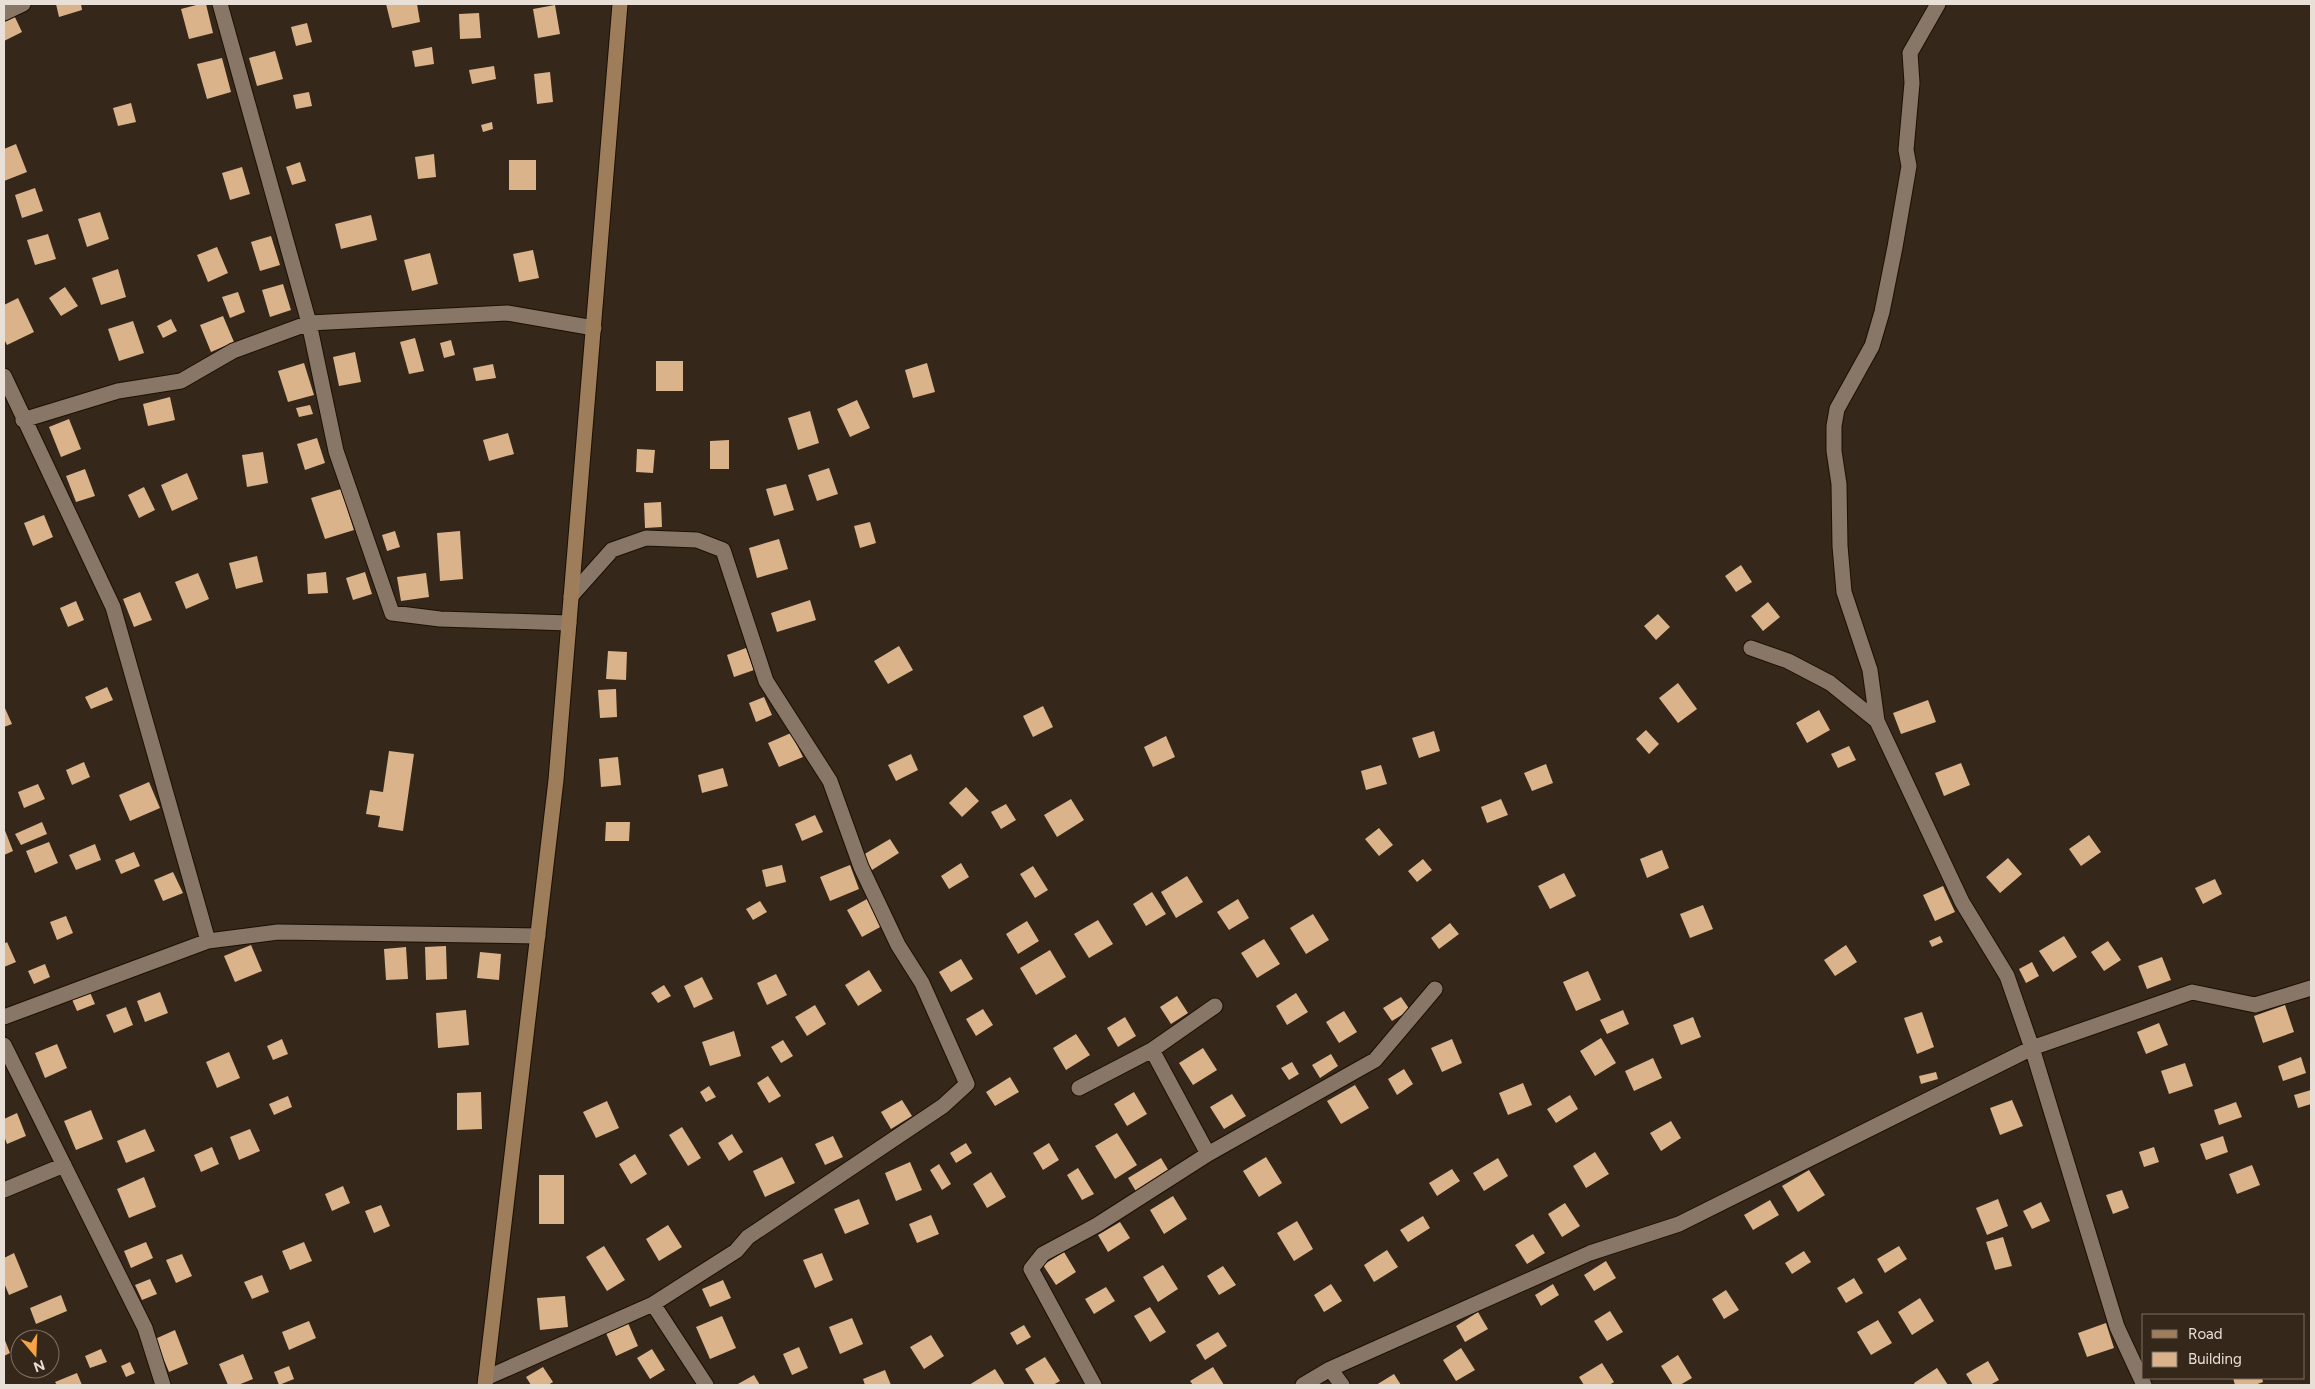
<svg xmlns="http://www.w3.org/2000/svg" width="2315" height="1389" viewBox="0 0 2315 1389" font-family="Figtree,sans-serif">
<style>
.building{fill:#dbb38b}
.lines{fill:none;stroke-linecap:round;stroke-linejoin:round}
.street-casing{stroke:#1c1004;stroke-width:17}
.secondary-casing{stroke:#1c1004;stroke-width:17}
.street{stroke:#887767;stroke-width:15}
.secondary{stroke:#9e7d5a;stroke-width:15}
</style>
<rect width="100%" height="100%" fill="#352719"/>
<!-- building -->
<path class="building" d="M56 4H81L82 10 59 17Z
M200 4H206L213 33 189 39 181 9Z
M386 4H417L420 22 392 28Z
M555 5 560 34 538 38 533 9Z
M13 13 22 32 4 41V18Z
M479 13 481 38 460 39 459 14Z
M307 23 312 42 296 46 291 27Z
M432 47 434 64 415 67 412 51Z
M275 51 283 79 257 86 249 58Z
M222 58 231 92 207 99 197 64Z
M494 66 496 79 472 84 469 70Z
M550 72 553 102 537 104 534 74Z
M309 92 312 106 296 109 293 95Z
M131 103 136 122 118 126 113 108Z
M492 122 493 129 483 132 481 125Z
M16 144 27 172 4 181V149Z
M434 154 436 177 418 179 415 157Z
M509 160H536V190H509Z
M300 162 306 181 292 185 286 167Z
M242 167 250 194 230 200 222 173Z
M35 188 43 211 22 218 15 195Z
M100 212 109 239 87 247 78 219Z
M371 215 377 240 341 249 335 224Z
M48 234 56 259 35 265 27 240Z
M271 236 280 265 260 271 251 242Z
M217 247 228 273 208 282 197 255Z
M533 250 539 278 519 282 513 254Z
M430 253 438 284 412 291 404 260Z
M118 269 126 297 101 305 92 278Z
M283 284 291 310 270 317 262 290Z
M65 287 78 306 61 316 49 298Z
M238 292 245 312 230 318 222 297Z
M18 298 34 332 7 345 4 339V305Z
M223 316 234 342 211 352 200 325Z
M171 319 177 331 163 338 157 326Z
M133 321 144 353 119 361 108 329Z
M415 338 424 371 409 374 400 342Z
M451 340 455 355 444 358 440 343Z
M355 352 361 382 339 386 333 357Z
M656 361H683V391H656Z
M304 363 314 395 288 402 278 371Z
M927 363 935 392 913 398 905 370Z
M493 364 496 378 476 381 473 368Z
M170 397 175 420 148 426 143 404Z
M857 400 870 428 850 437 837 409Z
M310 405 313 414 299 417 296 408Z
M810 411 819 443 798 450 788 418Z
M69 419 81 449 61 457 49 427Z
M508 433 514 454 489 461 483 440Z
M317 438 325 463 305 470 297 444Z
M729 440V469H710V441Z
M637 449 655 450 653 473 636 472Z
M263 452 268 483 247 487 242 455Z
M829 468 838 494 817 501 808 475Z
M85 469 95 496 76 502 66 476Z
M187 473 198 499 172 511 161 485Z
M786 484 794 510 774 516 766 489Z
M144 487 155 510 139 518 128 495Z
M341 489 354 530 325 539 311 498Z
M661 502 662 527 645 528 644 503Z
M44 515 53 537 33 546 24 523Z
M870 522 876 543 860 548 854 526Z
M395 531 400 547 387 551 382 535Z
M460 531 463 579 440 581 437 533Z
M779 539 788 569 757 578 749 548Z
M257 556 263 582 236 589 229 563Z
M1741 565 1752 582 1736 592 1725 576Z
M326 572 328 593 308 594 307 574Z
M365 572 372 594 353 600 346 578Z
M198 573 209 599 186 609 175 582Z
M426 573 429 597 401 601 397 577Z
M140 592 152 620 134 627 123 599Z
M810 600 816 620 777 632 771 613Z
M76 601 84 620 68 627 60 608Z
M1768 602 1780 617 1763 631 1751 616Z
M1658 614 1670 627 1656 640 1644 626Z
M899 646 913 670 888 684 874 661Z
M746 648 754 670 734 677 727 655Z
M608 651 627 652 626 680 606 679Z
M1678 683 1697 709 1678 723 1659 698Z
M107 687 113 700 91 709 85 697Z
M616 689 617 717 600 718 598 690Z
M764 697 772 715 756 722 749 703Z
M1928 700 1936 722 1901 734 1893 713Z
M4 706 12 724 4 727Z
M1043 706 1053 727 1033 737 1023 716Z
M1819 710 1830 730 1807 743 1796 723Z
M1646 730 1659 744 1649 754 1636 739Z
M1434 731 1440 751 1419 758 1412 738Z
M791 733 803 757 779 767 768 743Z
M1166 736 1175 757 1153 767 1144 747Z
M1849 746 1856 760 1838 768 1831 754Z
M389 751 414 754 403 831 378 827 380 816 366 814 370 790 383 792Z
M911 754 918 770 896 781 888 765Z
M618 757 621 785 601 787 599 759Z
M84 762 90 777 72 785 66 770Z
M1961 763 1970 785 1944 796 1935 773Z
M1546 764 1553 783 1532 791 1524 773Z
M1381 765 1387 784 1366 790 1361 771Z
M723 768 728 786 702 793 698 775Z
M149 782 160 808 130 821 119 795Z
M38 784 45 799 24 808 18 792Z
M966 787 979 801 962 817 949 803Z
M1071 799 1084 820 1057 837 1044 815Z
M1501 799 1508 815 1487 823 1481 807Z
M1006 804 1016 820 1001 829 991 812Z
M815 815 823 832 802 841 795 824Z
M42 822 47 834 21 845 15 834Z
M606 822H630L629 841H605Z
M4 828 13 851 4 855Z
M1379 828 1393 845 1379 856 1365 839Z
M2089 835 2101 852 2081 866 2069 849Z
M890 839 899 853 872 870 863 855Z
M49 842 58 863 35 873 26 851Z
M95 844 101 860 76 870 69 855Z
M1662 850 1669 868 1647 878 1640 859Z
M134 852 140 866 121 874 115 860Z
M2008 858 2022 874 2000 893 1986 877Z
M1423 859 1432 870 1417 882 1408 871Z
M961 863 969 877 949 889 941 876Z
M782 865 786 882 766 887 762 870Z
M850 865 859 889 830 901 820 877Z
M1033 866 1048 890 1035 898 1020 874Z
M173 872 183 893 163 901 154 880Z
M1564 873 1576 896 1550 909 1538 886Z
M1187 876 1203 902 1176 918 1161 892Z
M2215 879 2222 894 2203 904 2195 888Z
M1943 886 1955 912 1935 921 1923 895Z
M1152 892 1166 914 1146 926 1133 904Z
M867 899 882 926 862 937 847 910Z
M1238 899 1249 918 1229 930 1217 912Z
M760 901 767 912 753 920 746 909Z
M1703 905 1713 929 1690 938 1680 914Z
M1313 914 1329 940 1306 954 1290 928Z
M66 916 73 933 57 940 50 922Z
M1098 920 1113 944 1089 958 1074 934Z
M1027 921 1039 941 1018 954 1006 934Z
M1450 923 1459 934 1439 949 1431 938Z
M1940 936 1943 942 1932 947 1929 941Z
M2064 936 2077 957 2053 972 2039 951Z
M1264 939 1280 964 1257 978 1241 953Z
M2108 941 2121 960 2104 971 2091 952Z
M7 942 16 962 4 967V944Z
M251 945 262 971 235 982 224 956Z
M1846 945 1857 962 1835 976 1824 960Z
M446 946 447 979 426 980 425 947Z
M406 947 408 979 386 980 384 949Z
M1050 950 1066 977 1036 995 1020 968Z
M480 952 501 954 499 980 477 978Z
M2162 957 2171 980 2147 989 2138 966Z
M961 959 973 979 951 992 939 972Z
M2032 962 2039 976 2026 983 2019 969Z
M45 964 50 977 34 984 28 971Z
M869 970 882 991 858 1006 845 985Z
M1588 971 1601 1000 1576 1011 1563 982Z
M776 974 787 995 767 1005 757 983Z
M702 977 713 999 694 1008 684 986Z
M664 985 671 996 658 1003 651 993Z
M89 990 95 1004 77 1011 71 997Z
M160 992 168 1013 145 1022 137 1001Z
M1296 993 1308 1012 1287 1025 1276 1006Z
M1177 996 1188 1013 1171 1024 1160 1007Z
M1401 997 1410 1010 1392 1021 1383 1008Z
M815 1005 826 1024 807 1036 795 1017Z
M2285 1005 2294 1032 2263 1043 2254 1016Z
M126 1007 133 1025 114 1033 106 1015Z
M983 1009 993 1025 976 1036 966 1019Z
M466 1010 469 1045 438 1048 436 1013Z
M1623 1010 1629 1024 1607 1034 1600 1020Z
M1344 1011 1357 1032 1339 1043 1326 1022Z
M1922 1012 1934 1047 1917 1054 1904 1018Z
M1125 1017 1136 1036 1118 1047 1107 1028Z
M1693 1017 1701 1037 1681 1045 1673 1025Z
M2159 1023 2168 1045 2146 1054 2137 1032Z
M734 1031 741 1056 710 1066 702 1042Z
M1076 1034 1090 1055 1066 1070 1053 1048Z
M1601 1038 1616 1063 1595 1076 1580 1051Z
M282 1039 288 1054 273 1060 267 1046Z
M1452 1039 1462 1063 1442 1072 1431 1048Z
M783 1040 793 1056 781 1063 771 1047Z
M57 1044 67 1068 45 1078 35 1053Z
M1203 1048 1217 1070 1193 1085 1179 1063Z
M229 1052 240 1078 217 1088 206 1062Z
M1331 1054 1338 1066 1320 1078 1312 1065Z
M2301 1057 2306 1073 2283 1081 2278 1066Z
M1653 1058 1662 1078 1634 1091 1625 1071Z
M1292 1062 1299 1074 1289 1080 1281 1068Z
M2185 1063 2193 1086 2169 1094 2161 1071Z
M1404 1069 1413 1084 1397 1095 1388 1079Z
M1936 1072 1938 1079 1921 1084 1919 1076Z
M768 1076 781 1096 769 1103 757 1083Z
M1010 1077 1019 1092 995 1106 986 1092Z
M1523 1083 1532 1105 1508 1115 1499 1093Z
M1355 1085 1369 1108 1341 1124 1327 1101Z
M709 1086 716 1097 706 1102 700 1092Z
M2311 1090V1104L2298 1108 2294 1095Z
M481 1092 482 1129 457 1130V1093Z
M1134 1092 1147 1114 1127 1126 1114 1104Z
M1232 1094 1246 1116 1224 1129 1210 1107Z
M1570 1095 1578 1109 1556 1123 1547 1109Z
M288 1096 292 1107 274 1115 269 1104Z
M902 1100 912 1116 891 1129 881 1112Z
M2012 1100 2023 1126 2000 1135 1990 1108Z
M607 1101 619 1128 596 1138 583 1112Z
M2236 1102 2242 1117 2219 1125 2214 1110Z
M91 1110 103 1139 76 1150 64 1121Z
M17 1113 26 1136 7 1144 4 1136V1119Z
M1671 1121 1681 1138 1661 1151 1650 1133Z
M682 1127 701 1158 688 1166 669 1135Z
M145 1129 155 1151 126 1163 117 1141Z
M250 1129 260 1151 239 1160 230 1137Z
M1117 1133 1137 1165 1115 1179 1095 1146Z
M732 1134 743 1152 729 1161 718 1143Z
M833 1136 843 1157 825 1165 815 1144Z
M2223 1136 2228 1152 2206 1160 2200 1144Z
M966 1143 972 1153 956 1163 950 1153Z
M1049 1143 1059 1160 1043 1170 1033 1153Z
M212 1147 219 1164 201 1172 194 1155Z
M2154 1147 2159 1162 2144 1167 2139 1152Z
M1595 1152 1609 1174 1586 1188 1573 1166Z
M635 1154 647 1174 631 1184 619 1164Z
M782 1157 795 1183 765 1197 753 1171Z
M1266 1157 1282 1183 1259 1197 1243 1171Z
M1161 1158 1170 1173 1137 1193 1128 1178Z
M1498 1158 1508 1176 1484 1191 1473 1173Z
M910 1162 922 1190 896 1201 885 1173Z
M939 1164 951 1184 942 1190 930 1170Z
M2252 1165 2260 1185 2237 1194 2229 1174Z
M1078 1168 1094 1194 1082 1200 1067 1175Z
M1452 1169 1460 1181 1437 1196 1429 1183Z
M1809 1170 1825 1195 1798 1212 1782 1186Z
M991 1172 1006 1197 987 1208 973 1184Z
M539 1175H564V1224H539Z
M144 1177 156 1207 129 1218 117 1189Z
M343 1186 350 1203 332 1211 325 1194Z
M2122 1190 2129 1208 2113 1214 2106 1195Z
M1173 1196 1187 1219 1164 1234 1150 1210Z
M859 1199 869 1224 845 1234 834 1209Z
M1998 1199 2008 1226 1987 1235 1976 1208Z
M1770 1200 1779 1215 1753 1230 1744 1215Z
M2041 1202 2050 1221 2032 1229 2023 1211Z
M1565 1203 1580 1226 1562 1237 1548 1214Z
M381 1205 390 1226 374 1233 365 1211Z
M931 1215 939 1234 917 1243 909 1224Z
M1423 1216 1430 1228 1408 1242 1400 1230Z
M1297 1221 1313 1249 1294 1261 1277 1233Z
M1120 1222 1130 1238 1108 1252 1098 1235Z
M668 1225 682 1247 659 1261 646 1239Z
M1533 1234 1545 1253 1527 1264 1515 1245Z
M2003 1237 2012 1266 1995 1270 1986 1242Z
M146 1242 153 1258 131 1268 124 1251Z
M304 1242 312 1261 290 1270 282 1251Z
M604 1246 625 1280 607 1291 586 1257Z
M1899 1246 1907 1259 1885 1273 1877 1259Z
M1387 1250 1398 1267 1374 1282 1364 1265Z
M1804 1251 1811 1262 1792 1274 1785 1263Z
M1064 1252 1076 1272 1056 1285 1043 1265Z
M14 1253 28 1287 9 1295 4 1283V1258Z
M822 1253 833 1280 815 1288 803 1260Z
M182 1254 192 1276 176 1283 166 1260Z
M1606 1261 1616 1278 1594 1291 1584 1275Z
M1163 1265 1178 1289 1158 1302 1143 1277Z
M1223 1266 1236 1285 1219 1295 1207 1276Z
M262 1275 269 1292 252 1299 244 1282Z
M1854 1278 1863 1293 1846 1303 1837 1288Z
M150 1279 157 1294 142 1300 135 1285Z
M723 1280 731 1298 710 1307 702 1289Z
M1331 1284 1342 1301 1324 1312 1314 1295Z
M1553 1284 1559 1295 1541 1306 1535 1295Z
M1106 1287 1115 1301 1094 1314 1085 1299Z
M1726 1290 1739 1310 1724 1319 1712 1299Z
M61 1295 67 1311 36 1324 30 1308Z
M565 1296 568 1327 540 1330 537 1298Z
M1920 1298 1934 1321 1912 1335 1898 1312Z
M1150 1307 1166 1332 1150 1342 1134 1316Z
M1610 1311 1623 1332 1607 1341 1594 1321Z
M1478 1312 1488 1329 1465 1342 1456 1326Z
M722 1316 736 1348 710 1359 696 1327Z
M852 1318 863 1344 840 1354 829 1327Z
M1878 1320 1892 1343 1871 1355 1857 1332Z
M309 1321 316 1338 289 1350 282 1332Z
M628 1323 638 1346 616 1356 606 1333Z
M2106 1323 2114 1348 2087 1357 2078 1333Z
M1024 1325 1031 1337 1017 1345 1010 1333Z
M175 1330 188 1364 169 1372 155 1339Z
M1218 1332 1227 1346 1205 1360 1196 1345Z
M931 1335 944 1356 924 1369 910 1347Z
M4 1338 10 1353 4 1356Z
M799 1347 808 1368 792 1375 783 1354Z
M1461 1348 1475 1370 1456 1381 1443 1360Z
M101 1349 107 1362 90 1368 85 1356Z
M652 1349 665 1370 650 1379 637 1358Z
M243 1354 253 1379 238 1385H228L219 1364Z
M1678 1355 1692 1378 1680 1385H1673L1661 1366Z
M1045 1357 1060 1381 1053 1385H1035L1025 1369Z
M1988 1361 1999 1380 1990 1385H1973L1966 1374Z
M130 1362 135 1373 126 1377 121 1366Z
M1602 1363 1614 1382 1609 1385H1584L1579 1377Z
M289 1366 294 1379 279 1385 274 1372Z
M543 1367 553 1382 548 1385H531L526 1377Z
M1213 1367 1224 1385H1193L1190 1381Z
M1937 1368 1948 1385H1915L1914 1383Z
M995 1369 1005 1385H969Z
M885 1370 891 1385H865L863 1379Z
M77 1373 82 1385H57L55 1382Z
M1394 1374 1401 1385H1376Z
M754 1375 760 1385H736Z
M2233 1378H2262L2263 1382 2255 1385H2235Z"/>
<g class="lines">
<defs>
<path id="street" d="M220 4 309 323 336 451 392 613 440 619 569 623
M1938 4 1910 53 1912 83 1906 150 1909 166 1895 247 1882 312 1872 346 1837 409 1834 426V451L1839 484 1840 546 1844 592 1870 670 1877 721 1962 902 2007 976 2032 1048 2117 1327 2144 1385
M4 13 23 4
M4 376 113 607 208 941
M23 420 118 391 181 381 233 351 309 323 507 313 594 328
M1751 648 1788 661 1830 683 1877 721
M4 1017 208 941 278 932 538 936
M4 1045 145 1328 163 1385
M1152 1050 1208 1154
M1079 1088 1152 1050 1215 1006
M4 1190 64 1165
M653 1304 706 1385
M1330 1369 1342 1385
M486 1378 653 1304 736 1251 748 1237 943 1106 967 1084 922 983 898 945 861 867 830 781 766 681 723 550 697 540 646 538 612 550 571 596
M1094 1385 1031 1269 1043 1254 1097 1225 1208 1154 1375 1060 1435 989
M1303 1385 1330 1369 1590 1253 1679 1224 2032 1048 2192 992 2255 1005 2311 988"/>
<path id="secondary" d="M485 1385 556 780 620 4"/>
</defs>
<!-- street casing -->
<use href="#street" class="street-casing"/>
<!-- secondary casing -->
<use href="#secondary" class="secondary-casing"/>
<!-- street -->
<use href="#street" class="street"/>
<!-- secondary -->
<use href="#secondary" class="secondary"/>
</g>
<!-- border -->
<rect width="2315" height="1389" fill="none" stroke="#e8dfd6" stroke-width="10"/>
<!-- legend -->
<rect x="2142" y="1314" width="162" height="65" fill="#352719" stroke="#7d7165"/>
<rect x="2152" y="1330" width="25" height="8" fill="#9e7d5a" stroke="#7d7165"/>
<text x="2188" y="1339" font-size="15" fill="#e8dfd6">Road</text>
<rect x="2152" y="1352" width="25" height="15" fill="#dbb38b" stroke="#7d7165"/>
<text x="2188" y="1364" font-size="15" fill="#e8dfd6">Building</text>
<!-- north arrow -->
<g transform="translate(35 1354) rotate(161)"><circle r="24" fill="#352719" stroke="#7d7165"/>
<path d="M0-4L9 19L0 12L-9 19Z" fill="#f5a345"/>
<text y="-8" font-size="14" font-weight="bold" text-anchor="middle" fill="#e8dfd6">N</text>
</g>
</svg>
